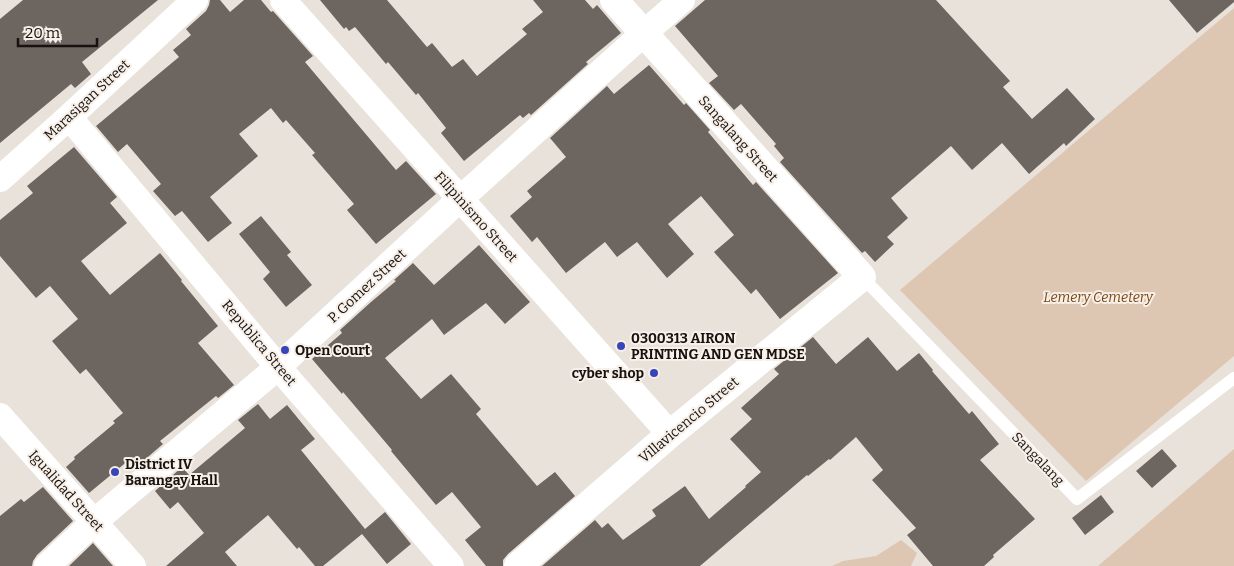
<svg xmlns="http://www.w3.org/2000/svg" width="1234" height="566" viewBox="0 0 1234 566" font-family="Bitter,serif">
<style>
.green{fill:#dec7b2}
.building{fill:#6c6560}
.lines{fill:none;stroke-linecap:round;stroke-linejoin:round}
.service{stroke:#fff;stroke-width:12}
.minor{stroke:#fff;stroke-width:26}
.tertiary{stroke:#fff;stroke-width:28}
.poi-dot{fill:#3745b8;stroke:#f7efe8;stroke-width:2}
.labels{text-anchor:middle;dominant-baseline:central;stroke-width:4;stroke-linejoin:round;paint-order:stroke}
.street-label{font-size:14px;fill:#151210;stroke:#f7efe8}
.park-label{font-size:14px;font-style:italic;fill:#784812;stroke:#f7efe8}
.poi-label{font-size:14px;font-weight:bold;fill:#151210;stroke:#f7efe8;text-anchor:start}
</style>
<rect width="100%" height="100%" fill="#e9e2db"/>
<!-- green -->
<path class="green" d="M1234 8V356L1086 481 900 290Z
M1234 449V566H1098Z
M901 540 917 553 911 566H832L843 561 876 556Z"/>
<!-- building -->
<path class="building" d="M23 0H158L82 62 91 74 75 88 71 84 0 143V19Z
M210 0H220L230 12 244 0H261L271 12 273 11 313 56 305 62 396 170 406 161 436 194 376 244 347 210 354 204 312 155 315 153 286 120 283 123 271 108 239 134 258 156 210 197 232 223 208 242 182 211 175 216 153 191 161 184 127 144 118 152 96 126 179 57 173 50 191 35 186 29 206 11 209 5Z
M320 0H387L427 47 432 43 452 67 463 59 477 76 527 34 522 29 543 12 533 0H585L593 9 597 5 621 33 586 62 588 64 531 115 529 113 523 118 520 115 464 161 441 133 446 128 418 93 416 95 388 62 386 64 355 27 349 31 346 27 344 29Z
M705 0H936L1010 81 1003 87 1032 119 1067 88 1095 119 1066 146 1064 143 1029 174 1002 143 972 170 951 146 891 198 908 218 887 237 894 244 875 262 865 251 862 253 780 162 784 158 774 146 776 144 741 104 734 110 709 83 718 76 675 26Z
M1169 0H1234V2L1197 33Z
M649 65 684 105 686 103 710 130 708 132 753 185 756 182 838 273 780 319 756 289 751 294 714 252 734 235 701 196 668 224 694 254 667 278 637 242 617 257 605 242 566 273 537 237 532 242 510 216 532 197 527 191 566 157 550 138 607 86 614 94Z
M74 147 117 197 110 203 127 223 81 261 110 295 160 253 182 280 181 281 218 326 198 343 234 385 218 398 216 396 160 441 163 444 135 468 129 460 89 493 66 467 75 459 74 457 115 423 113 421 123 413 86 369 80 374 52 341 78 319 50 286 36 298 0 256V220L33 193 27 186Z
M261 216 291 252 287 255 312 285 286 307 263 279 270 272 239 234Z
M479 245 530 302 505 324 486 303 444 335 432 319 385 358 421 399 451 374 481 409 476 414 537 486 555 472 575 496 508 554 503 560V566H486L465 540 481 527 452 492 436 505 391 451 392 450 343 392 342 394 312 359 342 333 340 330 371 302 396 281 394 280 413 263 434 285Z
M813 337 836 364 868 337 897 371 919 353 933 370 932 371 969 414 972 411 999 444 980 460 1035 519 993 555 994 557 984 566H933L907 535 916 528 872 480 883 470 856 437 830 460 829 459 808 476 807 475 700 566H542L595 520 602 528 608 523 623 540 656 516 652 510 685 486 709 519 746 487 745 486 761 472 730 439 752 419 741 408 779 374 774 369Z
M258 404 270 419 287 405 315 439 301 450 365 529 385 512 411 544 387 564 362 534 323 566H315L299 547 297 549 268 515 225 552 237 566H166L204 533 178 502 170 509 155 491 182 467 189 475 245 428 238 420Z
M1162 449 1177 466 1152 488 1136 471Z
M43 487 73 521 37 555 33 561 32 566H0V516L21 499 24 502Z
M1101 495 1114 512 1085 535 1072 518Z
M93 543 113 566H69Z"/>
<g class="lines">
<!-- service -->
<path class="service" d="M862 277 1077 499 1234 378"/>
<!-- minor -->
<path class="minor" d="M283 0 670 434
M69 117 278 367 451 566
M0 179 69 117 195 0
M0 416 133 566
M47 566 94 522 278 367 460 199 643 34 682 0"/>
<!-- tertiary -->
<path class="tertiary" d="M518 566 670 434 862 277 614 0"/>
</g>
<!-- markers -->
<g class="poi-dot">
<circle cx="621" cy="346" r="5"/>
<circle cx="285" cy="350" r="5"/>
<circle cx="654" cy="373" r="5"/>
<circle cx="115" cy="472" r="5"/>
</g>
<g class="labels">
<!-- street labels -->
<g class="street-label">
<text transform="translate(87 100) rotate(-43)">Marasigan Street</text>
<text transform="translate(738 139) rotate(48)">Sangalang Street</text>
<text transform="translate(476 217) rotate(48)">Filipinismo Street</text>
<text transform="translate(367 286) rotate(-43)">P. Gomez Street</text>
<text transform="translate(259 343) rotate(50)">Republica Street</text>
<text transform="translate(689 420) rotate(-40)">Villavicencio Street</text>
<text transform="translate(1038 459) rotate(46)">Sangalang</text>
<text transform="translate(66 491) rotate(48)">Igualidad Street</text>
</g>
<!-- park labels -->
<g class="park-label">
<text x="1098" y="297">Lemery Cemetery</text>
</g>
<!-- poi labels -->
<g class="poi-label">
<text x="631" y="338">0300313 AIRON<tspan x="631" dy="16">PRINTING AND GEN MDSE</tspan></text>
<text x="295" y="350">Open Court</text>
<text x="644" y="373" text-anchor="end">cyber shop</text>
<text x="125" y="464">District IV<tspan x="125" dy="16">Barangay Hall</tspan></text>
</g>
</g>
<!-- scale -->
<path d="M18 38v8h79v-8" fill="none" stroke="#151210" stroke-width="2.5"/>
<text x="25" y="38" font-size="15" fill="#151210" stroke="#f7efe8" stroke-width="4" paint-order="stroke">20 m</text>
</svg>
